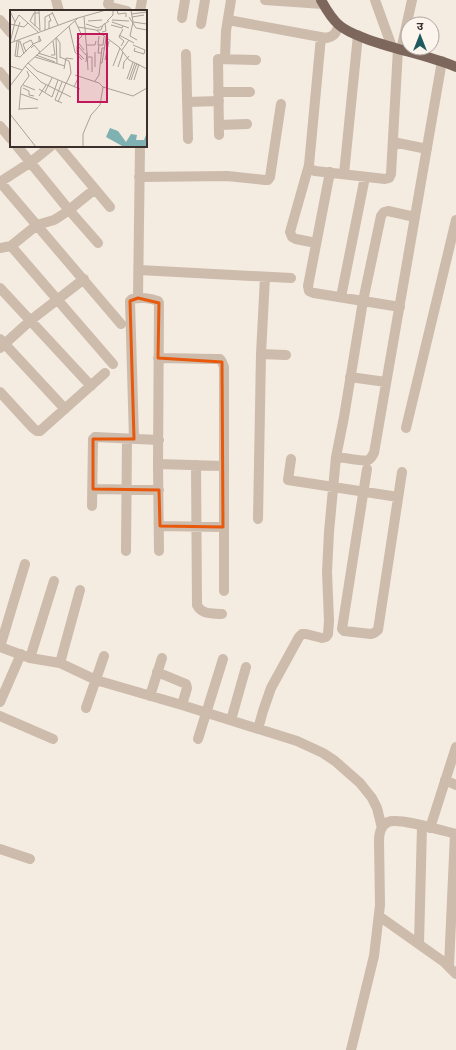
<svg xmlns="http://www.w3.org/2000/svg" width="456" height="1050" viewBox="0 0 456 1050" font-family="'Public Sans','Noto Sans Devanagari',sans-serif">
<style>
.lines{fill:none;stroke-linecap:round;stroke-linejoin:round}
.minor{stroke:#cdbbac;stroke-width:10}
.major{stroke:#7d675c;stroke-width:10}
.marked{fill:none;stroke:#e8590c;stroke-width:3;stroke-linejoin:round}
.inset-road{fill:none;stroke:#aaa098;stroke-width:1}
.view{fill:#c2185b;fill-opacity:0.15;stroke:#c2185b;stroke-width:2}
.inset-edge{fill:none;stroke:#3b302b;stroke-width:2}
</style>
<rect width="100%" height="100%" fill="#f4ebe1"/>
<g class="lines">
<!-- minor -->
<path class="minor" d="M56 0 59 11
M109 0 108 4 111 7 127 11
M265 0 323 4
M375 0 392 47
M140 11 142 0
M182 18 185 0
M0 20 11 33
M228 20 326 38C335 36 336 33 339 25
M201 24 205 0
M321 37 309 165 310 169 315 171 385 179 389 178 391 174 398 49
M401 50 412 0
M186 54 188 139
M225 59 226 31 231 0
M0 72 11 86
M218 92H250
M187 102 219 101
M219 125 247 124
M0 126 11 139
M219 135 218 59 256 60
M393 142 427 149
M17 146 69 210 98 243
M59 146 110 207
M309 165 290 232 292 237 296 239 316 243
M330 172 308 286 309 291 314 293 400 307
M344 174 358 35
M139 177 227 176 265 180H268L270 177 281 104
M0 182 121 324
M0 182 31 162 51 146
M11 246 37 225 54 220 59 217 69 210 95 189
M0 248 11 246 113 364
M139 270 291 278
M0 288 91 386
M341 297 365 177
M138 298 140 146
M0 339 65 409
M0 348 31 320 84 279
M261 354 286 355
M158 358 215 359H220L222 362 224 367V591
M350 377 386 382
M0 392 33 428 37 431H40L105 373
M406 428 456 220
M134 439 130 301 132 299C140 297 151 298 158 301L159 303 158 464 159 551
M336 457C344 457 361 462 368 460 371 459 372 456 374 453L442 61
M291 459 288 480 398 497
M158 464 223 466
M196 465 197 605C202 615 212 613 222 614
M367 469 342 629 344 631 371 634 374 633 378 630 402 472
M93 489 159 490
M92 506 93 439 95 437 159 440
M258 519 261 354 265 277
M160 526 223 527
M126 551 127 439
M0 647 30 658 60 663 96 680 182 705 297 741 323 753 335 761 360 783 372 798 377 808 382 828
M0 647 25 564
M30 658 54 581
M60 663 80 590
M157 672 186 684 187 688 182 705
M150 696 162 658
M0 702 21 654
M86 708 104 656
M0 716 53 739
M231 720 246 667
M258 729 263 711 271 688 299 637 302 634H306L322 638 326 637 328 634 329 621 327 572 329 532 336 457 344 417 363 301 381 216 384 212 388 211 415 217
M198 739 223 659
M445 780 456 785
M430 828 456 747
M0 849 30 859
M379 916 444 962 456 974
M419 944 422 826
M449 966 455 834
M351 1050 374 956 380 905 379 841C379 835 380 826 388 822 399 817 443 831 456 834"/>
<!-- major -->
<path class="major" d="M321 0C326 9 332 19 339 25 346 31 356 35 364 38 394 50 426 54 456 67"/>
</g>
<!-- marked area -->
<path class="marked" d="M138 298 159 303 158 358 222 362 223 527 160 526 159 490 93 489V439H134L130 301Z"/>
<!-- overview -->
<g transform="translate(10 10)">
<rect width="137" height="137" fill="#f4ebe1"/>
<path d="M100 118 108 121 116 132 121 124 127 125 126 130H134L136 125 137 137H114L96 127Z" fill="#7fb0b2"/>
<path class="inset-road" d="M25 0V16M29 0 30 21M107 0 108 4 116 3V7M121 0 123 12 120 26 127 30M0 1 5 12 0 33M42 2 48 15M29 3H24L20 11 30 20M121 4 137 2M39 5 41 11H39V19M74 7 77 43M119 7 126 18 137 20M122 7 134 5M102 10 119 11M65 11 68 17 86 20 109 37 119 50 137 59M78 11 92 10M97 11 103 5V0M5 12 9 5 28 22M102 12 119 18M123 12 137 14M0 14 14 17 18 13M76 14 88 18 92 16M101 15 112 18 113 16M59 16 65 42 72 50M68 17 72 26 67 31 74 40M35 20V7L43 3M87 20H91L93 15 99 11M92 22 96 21 95 13M109 25 124 33M89 26 88 35H93L94 27M46 27 50 33V48M46 28 47 53M4 31 10 12M7 31 5 46 10 47 23 34 30 31H31L29 26V32M7 31H10L14 44M0 33 68 8M77 35H85L86 31M89 35 88 43H92M123 35 135 40 134 44 124 41 125 38M67 36V42L74 49M68 36 76 45M111 36 114 31 109 27 113 19M21 38 24 35 30 42M112 40 119 30M16 42 13 34 21 30 23 34M28 43 47 49M26 45 45 52M41 45H45L43 31M7 47 9 31M25 47 55 56M50 47 59 51 60 55 61 63 56 74M78 47H82V62M95 50 99 31M76 52 77 43 78 60M18 53 27 61 70 79M90 53H92L96 28M0 56 12 60M15 56 31 72 61 87M103 56 110 38M85 57V42M108 57 113 42M54 59 56 48 63 49M113 59 114 52 119 46M65 65 89 73 93 77M117 69 123 52M119 70 125 53M121 70 127 53M124 70 129 54M85 71 89 65 92 38H95M13 75 25 80M0 76 17 54 68 8 96 0M64 77 69 66M13 78 19 81V85L24 86M29 79 42 87 48 70M35 82 42 68M11 84 28 90M29 86 36 75M48 92 56 73M52 93 45 90 52 72M9 99 28 98M9 100 11 77 19 66 17 61M0 104 26 137M73 137V124L81 105 90 95 93 77 123 86 137 78"/>
<path class="view" d="M68 24H97V92H68Z"/>
<rect width="137" height="137" class="inset-edge"/>
</g>
<!-- north arrow -->
<g transform="translate(420 36)"><circle r="19" fill="#fbf5ee" stroke="#aea6a0"/>
<path d="M0-3L7 15L0 10L-7 15Z" fill="#1f5a5e"/>
<text y="-6" font-size="11" font-weight="bold" text-anchor="middle" fill="#3b302b">उ</text>
</g>
</svg>
